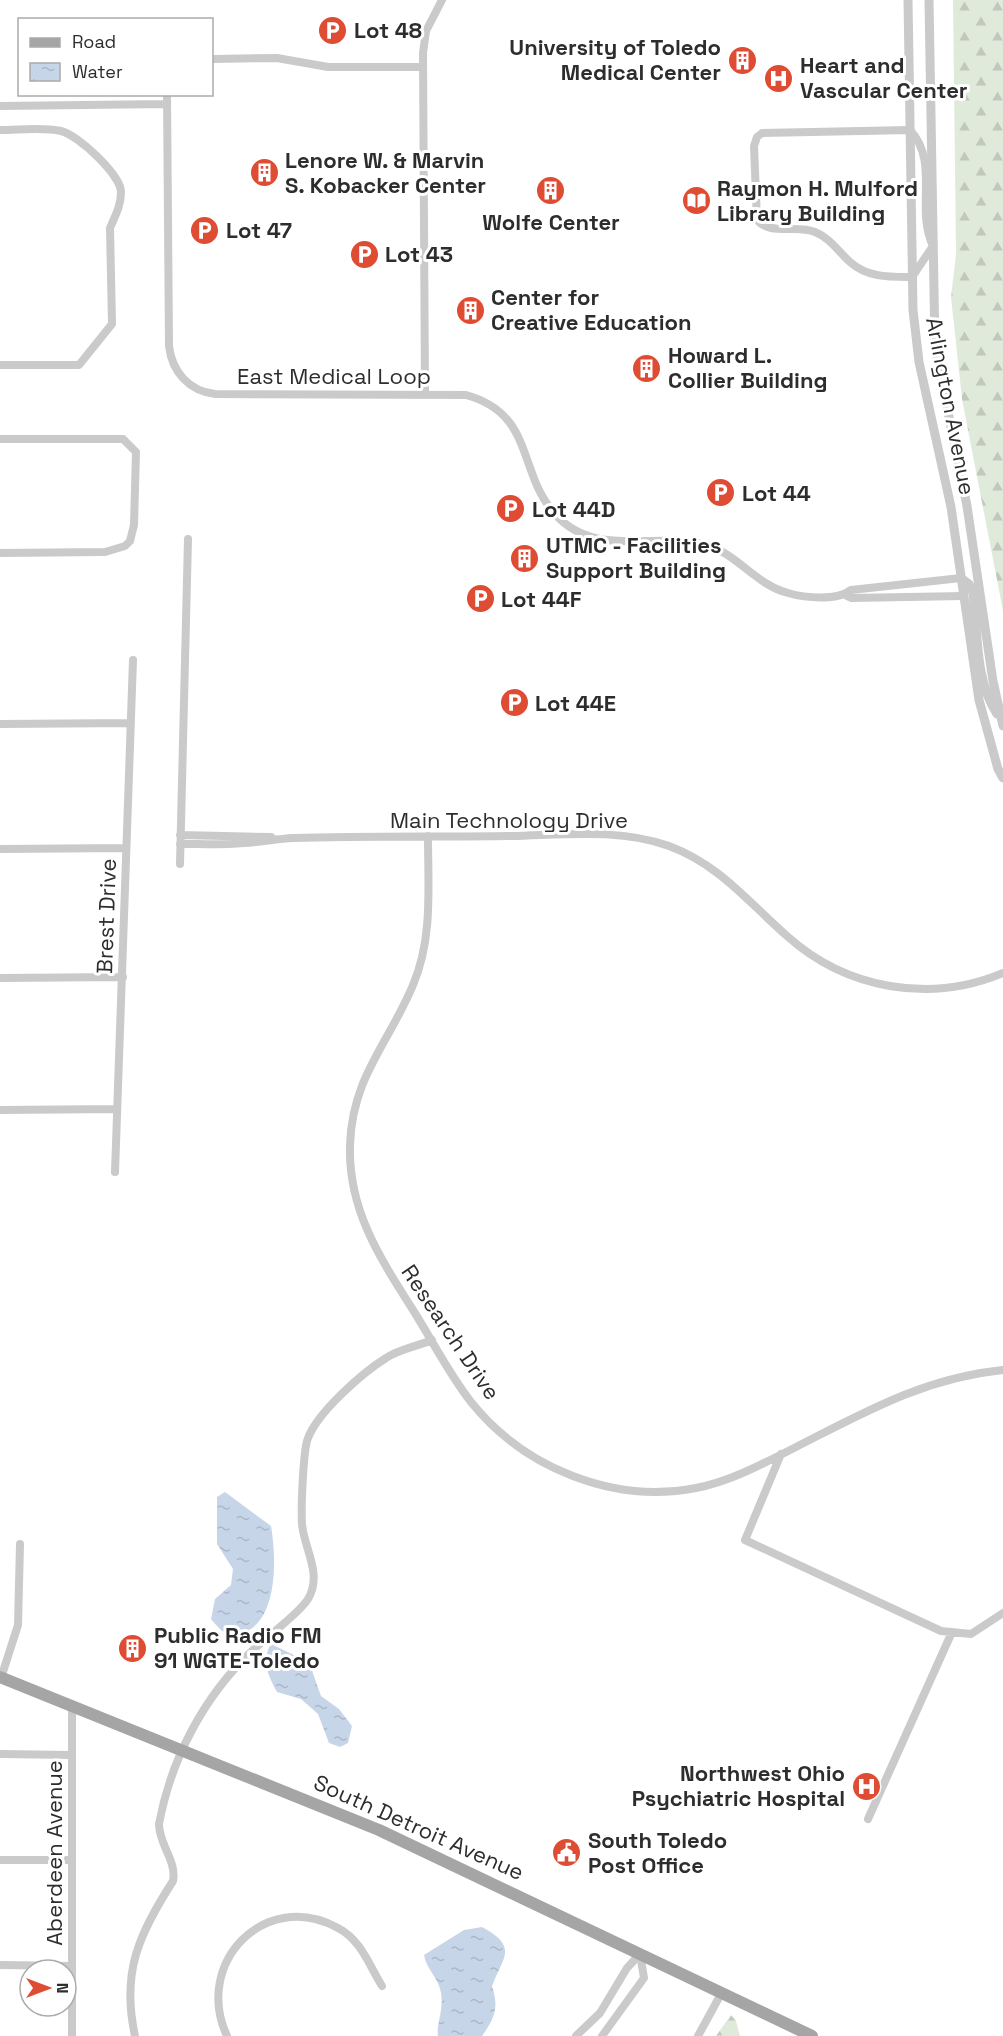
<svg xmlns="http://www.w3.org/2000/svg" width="1003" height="2036" viewBox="0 0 1003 2036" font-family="'Space Grotesk',sans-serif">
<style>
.forest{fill:url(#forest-firs)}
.water{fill:url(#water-ripples)}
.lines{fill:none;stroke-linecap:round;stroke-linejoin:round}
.minor{stroke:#cacaca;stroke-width:8}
.tertiary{stroke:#cacaca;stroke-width:9}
.primary{stroke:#a5a5a5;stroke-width:12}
.labels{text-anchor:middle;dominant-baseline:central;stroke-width:6;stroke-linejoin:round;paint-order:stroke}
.poi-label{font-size:22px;font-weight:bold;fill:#2d2d2d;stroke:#fff;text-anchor:start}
.street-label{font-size:22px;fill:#2d2d2d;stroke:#fff}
</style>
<defs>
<pattern id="forest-firs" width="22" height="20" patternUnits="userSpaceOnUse" patternTransform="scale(1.5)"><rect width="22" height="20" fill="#dfeada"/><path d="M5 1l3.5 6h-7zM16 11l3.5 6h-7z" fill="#c0c9bb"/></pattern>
<pattern id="water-ripples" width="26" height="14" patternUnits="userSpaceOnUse" patternTransform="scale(1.5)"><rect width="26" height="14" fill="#c7d5e9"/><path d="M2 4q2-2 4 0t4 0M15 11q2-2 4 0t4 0" fill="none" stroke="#abb7c8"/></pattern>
</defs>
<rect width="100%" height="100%" fill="#fff"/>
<!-- forest -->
<path class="forest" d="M953 0H1003V611L962 399 951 297 956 254Z
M731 2015 736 2021 740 2036H716Z"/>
<!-- water -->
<path class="water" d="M225 1492 271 1526C276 1555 279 1618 245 1632 228 1639 222 1632 211 1619L215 1599 231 1585 233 1569 217 1544V1497Z
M271 1644 298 1657 311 1668 321 1696 339 1709 352 1726 348 1743 340 1747 329 1743 318 1714 301 1699 277 1692C268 1675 261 1661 271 1644Z
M482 1927C519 1947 503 1957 492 1986 499 2007 495 2018 482 2036H438C436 2025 444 2010 441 1993 439 1978 426 1969 424 1955L464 1930Z"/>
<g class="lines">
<!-- minor -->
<path class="minor" d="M212 59 277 58 328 67H423
M167 94 169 346C172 372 189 391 215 394L466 395C535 414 517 472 555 514 593 557 649 534 698 543 735 549 753 584 788 593 805 598 837 601 851 590L961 578
M0 106 167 104
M0 130C19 130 43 127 61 131 78 135 121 175 121 192 121 206 115 216 110 228L112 324 79 365H0
M910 130C940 162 915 209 933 246L912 277C890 277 868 278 850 262 838 251 830 238 815 232 797 224 770 236 757 220L754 146 757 137 762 133Z
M425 393 423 53 426 31 442 0
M0 439H123L136 452 134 525 130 541 125 546 105 552 0 553
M845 595 851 598 964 596
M0 724 131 723
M180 835 271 837
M428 836C428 887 433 938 413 985 389 1043 352 1077 350 1145 348 1210 380 1258 413 1310 432 1340 449 1374 471 1402 524 1468 613 1504 696 1488 732 1481 764 1463 796 1447 865 1412 924 1378 1003 1370
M180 844C201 844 223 845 244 843 260 842 277 839 293 838 366 836 439 837 511 836 563 835 619 828 669 846 720 865 748 902 787 936 846 989 930 1004 1003 973
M0 849 126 848
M180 864 188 539
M0 978 123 977
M0 1110 117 1109
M115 1172 133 660
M781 1454 745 1540 941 1631 971 1634 1003 1613
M1 1678 18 1625 20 1544
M0 1754 72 1755
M868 1819 952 1632
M0 1860H72
M0 1965 72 1966
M72 2036V1706
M135 2036C121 1972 139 1934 173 1881 177 1861 159 1845 159 1824 171 1759 204 1696 252 1651 266 1637 299 1614 308 1599 323 1574 304 1549 302 1524 301 1510 303 1450 308 1438 318 1412 362 1373 386 1358 399 1349 418 1346 432 1340
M227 2036C193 1963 265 1888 338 1928 361 1940 369 1965 382 1986
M576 2036 600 2013 627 1968 640 1954
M602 2036 644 1978 640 1954
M698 2036 722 1992"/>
<!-- tertiary -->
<path class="tertiary" d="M908 0 913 310 919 362 951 507 979 700 998 769 1003 778
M929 0 935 348 967 506 993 681 1003 726
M961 578 969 584 973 593C978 632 975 681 997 714"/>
<!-- primary -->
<path class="primary" d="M0 1677 379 1830 812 2036"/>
</g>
<!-- icons -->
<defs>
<symbol id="parking-disc" viewBox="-11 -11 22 22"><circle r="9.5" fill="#de4c34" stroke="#fff"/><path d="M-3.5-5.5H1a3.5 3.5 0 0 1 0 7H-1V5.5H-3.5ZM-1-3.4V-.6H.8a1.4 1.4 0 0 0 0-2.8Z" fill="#fff"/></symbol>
<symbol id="building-disc" viewBox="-11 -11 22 22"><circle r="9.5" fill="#de4c34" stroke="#fff"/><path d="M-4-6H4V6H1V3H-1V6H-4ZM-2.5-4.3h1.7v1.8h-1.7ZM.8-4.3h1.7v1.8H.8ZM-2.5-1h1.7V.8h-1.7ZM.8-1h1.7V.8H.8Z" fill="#fff"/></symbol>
<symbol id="hospital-disc" viewBox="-11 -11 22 22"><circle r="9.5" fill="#de4c34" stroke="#fff"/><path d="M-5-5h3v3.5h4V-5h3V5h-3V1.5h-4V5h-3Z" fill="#fff"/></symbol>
<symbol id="library-disc" viewBox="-11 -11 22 22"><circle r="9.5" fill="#de4c34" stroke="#fff"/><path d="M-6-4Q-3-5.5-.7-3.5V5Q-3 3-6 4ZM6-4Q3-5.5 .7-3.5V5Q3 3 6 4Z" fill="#fff"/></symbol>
<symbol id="civic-disc" viewBox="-11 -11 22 22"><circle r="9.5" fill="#de4c34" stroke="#fff"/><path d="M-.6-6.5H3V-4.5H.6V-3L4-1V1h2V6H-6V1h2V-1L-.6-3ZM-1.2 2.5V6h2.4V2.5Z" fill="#fff"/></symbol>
</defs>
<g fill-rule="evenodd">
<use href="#parking-disc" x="316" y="14" width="33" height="33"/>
<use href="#building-disc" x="726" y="44" width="33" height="33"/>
<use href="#hospital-disc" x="762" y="62" width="33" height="33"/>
<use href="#building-disc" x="248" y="156" width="33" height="33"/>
<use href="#building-disc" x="534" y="174" width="33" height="33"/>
<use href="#library-disc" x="680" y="184" width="33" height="33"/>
<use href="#parking-disc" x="188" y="214" width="33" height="33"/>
<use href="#parking-disc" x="348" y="238" width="33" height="33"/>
<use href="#building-disc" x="454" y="294" width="33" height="33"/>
<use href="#building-disc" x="630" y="352" width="33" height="33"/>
<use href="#parking-disc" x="704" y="476" width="33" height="33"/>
<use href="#parking-disc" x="494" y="492" width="33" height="33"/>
<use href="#building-disc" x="508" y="542" width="33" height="33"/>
<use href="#parking-disc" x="464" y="582" width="33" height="33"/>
<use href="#parking-disc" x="498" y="686" width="33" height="33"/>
<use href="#building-disc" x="116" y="1632" width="33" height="33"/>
<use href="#hospital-disc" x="850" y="1770" width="33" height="33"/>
<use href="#civic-disc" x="550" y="1836" width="33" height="33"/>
</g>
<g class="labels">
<!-- poi labels -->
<g class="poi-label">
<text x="354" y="30">Lot 48</text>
<text x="721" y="47" text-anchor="end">University of Toledo<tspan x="721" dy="25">Medical Center</tspan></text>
<text x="800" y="65">Heart and<tspan x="800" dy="25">Vascular Center</tspan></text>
<text x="285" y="160">Lenore W. &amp; Marvin<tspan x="285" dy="25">S. Kobacker Center</tspan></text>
<text x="717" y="188">Raymon H. Mulford<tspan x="717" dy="25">Library Building</tspan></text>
<text x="551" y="222" text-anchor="middle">Wolfe Center</text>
<text x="226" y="230">Lot 47</text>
<text x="385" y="254">Lot 43</text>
<text x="491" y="297">Center for<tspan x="491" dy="25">Creative Education</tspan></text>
<text x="668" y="355">Howard L.<tspan x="668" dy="25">Collier Building</tspan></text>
<text x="742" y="493">Lot 44</text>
<text x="532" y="509">Lot 44D</text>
<text x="546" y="545">UTMC - Facilities<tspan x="546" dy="25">Support Building</tspan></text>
<text x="501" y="599">Lot 44F</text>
<text x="535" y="703">Lot 44E</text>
<text x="154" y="1635">Public Radio FM<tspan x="154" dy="25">91 WGTE-Toledo</tspan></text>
<text x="845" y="1773" text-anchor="end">Northwest Ohio<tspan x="845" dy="25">Psychiatric Hospital</tspan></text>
<text x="588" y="1840">South Toledo<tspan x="588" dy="25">Post Office</tspan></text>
</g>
<!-- street labels -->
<g class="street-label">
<text x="334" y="376">East Medical Loop</text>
<text transform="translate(951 406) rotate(79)">Arlington Avenue</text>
<text x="509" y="820">Main Technology Drive</text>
<text transform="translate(106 916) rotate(-88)">Brest Drive</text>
<text transform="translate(451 1332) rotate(56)">Research Drive</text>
<text transform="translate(419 1827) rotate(24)">South Detroit Avenue</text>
<text transform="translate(54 1853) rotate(-90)">Aberdeen Avenue</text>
</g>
</g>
<!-- legend -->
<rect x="18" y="18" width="195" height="78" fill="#ffffff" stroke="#ababab" stroke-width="1.5"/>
<rect x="30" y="38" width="30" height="9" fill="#a5a5a5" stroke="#ababab" stroke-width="1.5"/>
<text x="72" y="48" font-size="18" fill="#2d2d2d">Road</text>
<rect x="30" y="63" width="30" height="18" fill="url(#water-ripples)" stroke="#ababab" stroke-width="1.5"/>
<text x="72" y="78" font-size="18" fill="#2d2d2d">Water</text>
<!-- north arrow -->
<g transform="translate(48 1988) rotate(90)"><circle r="28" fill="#ffffff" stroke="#ababab" stroke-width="1.5"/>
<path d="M0-4.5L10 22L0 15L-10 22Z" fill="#de4c34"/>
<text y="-9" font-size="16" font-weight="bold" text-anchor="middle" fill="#2d2d2d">N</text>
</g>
</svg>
